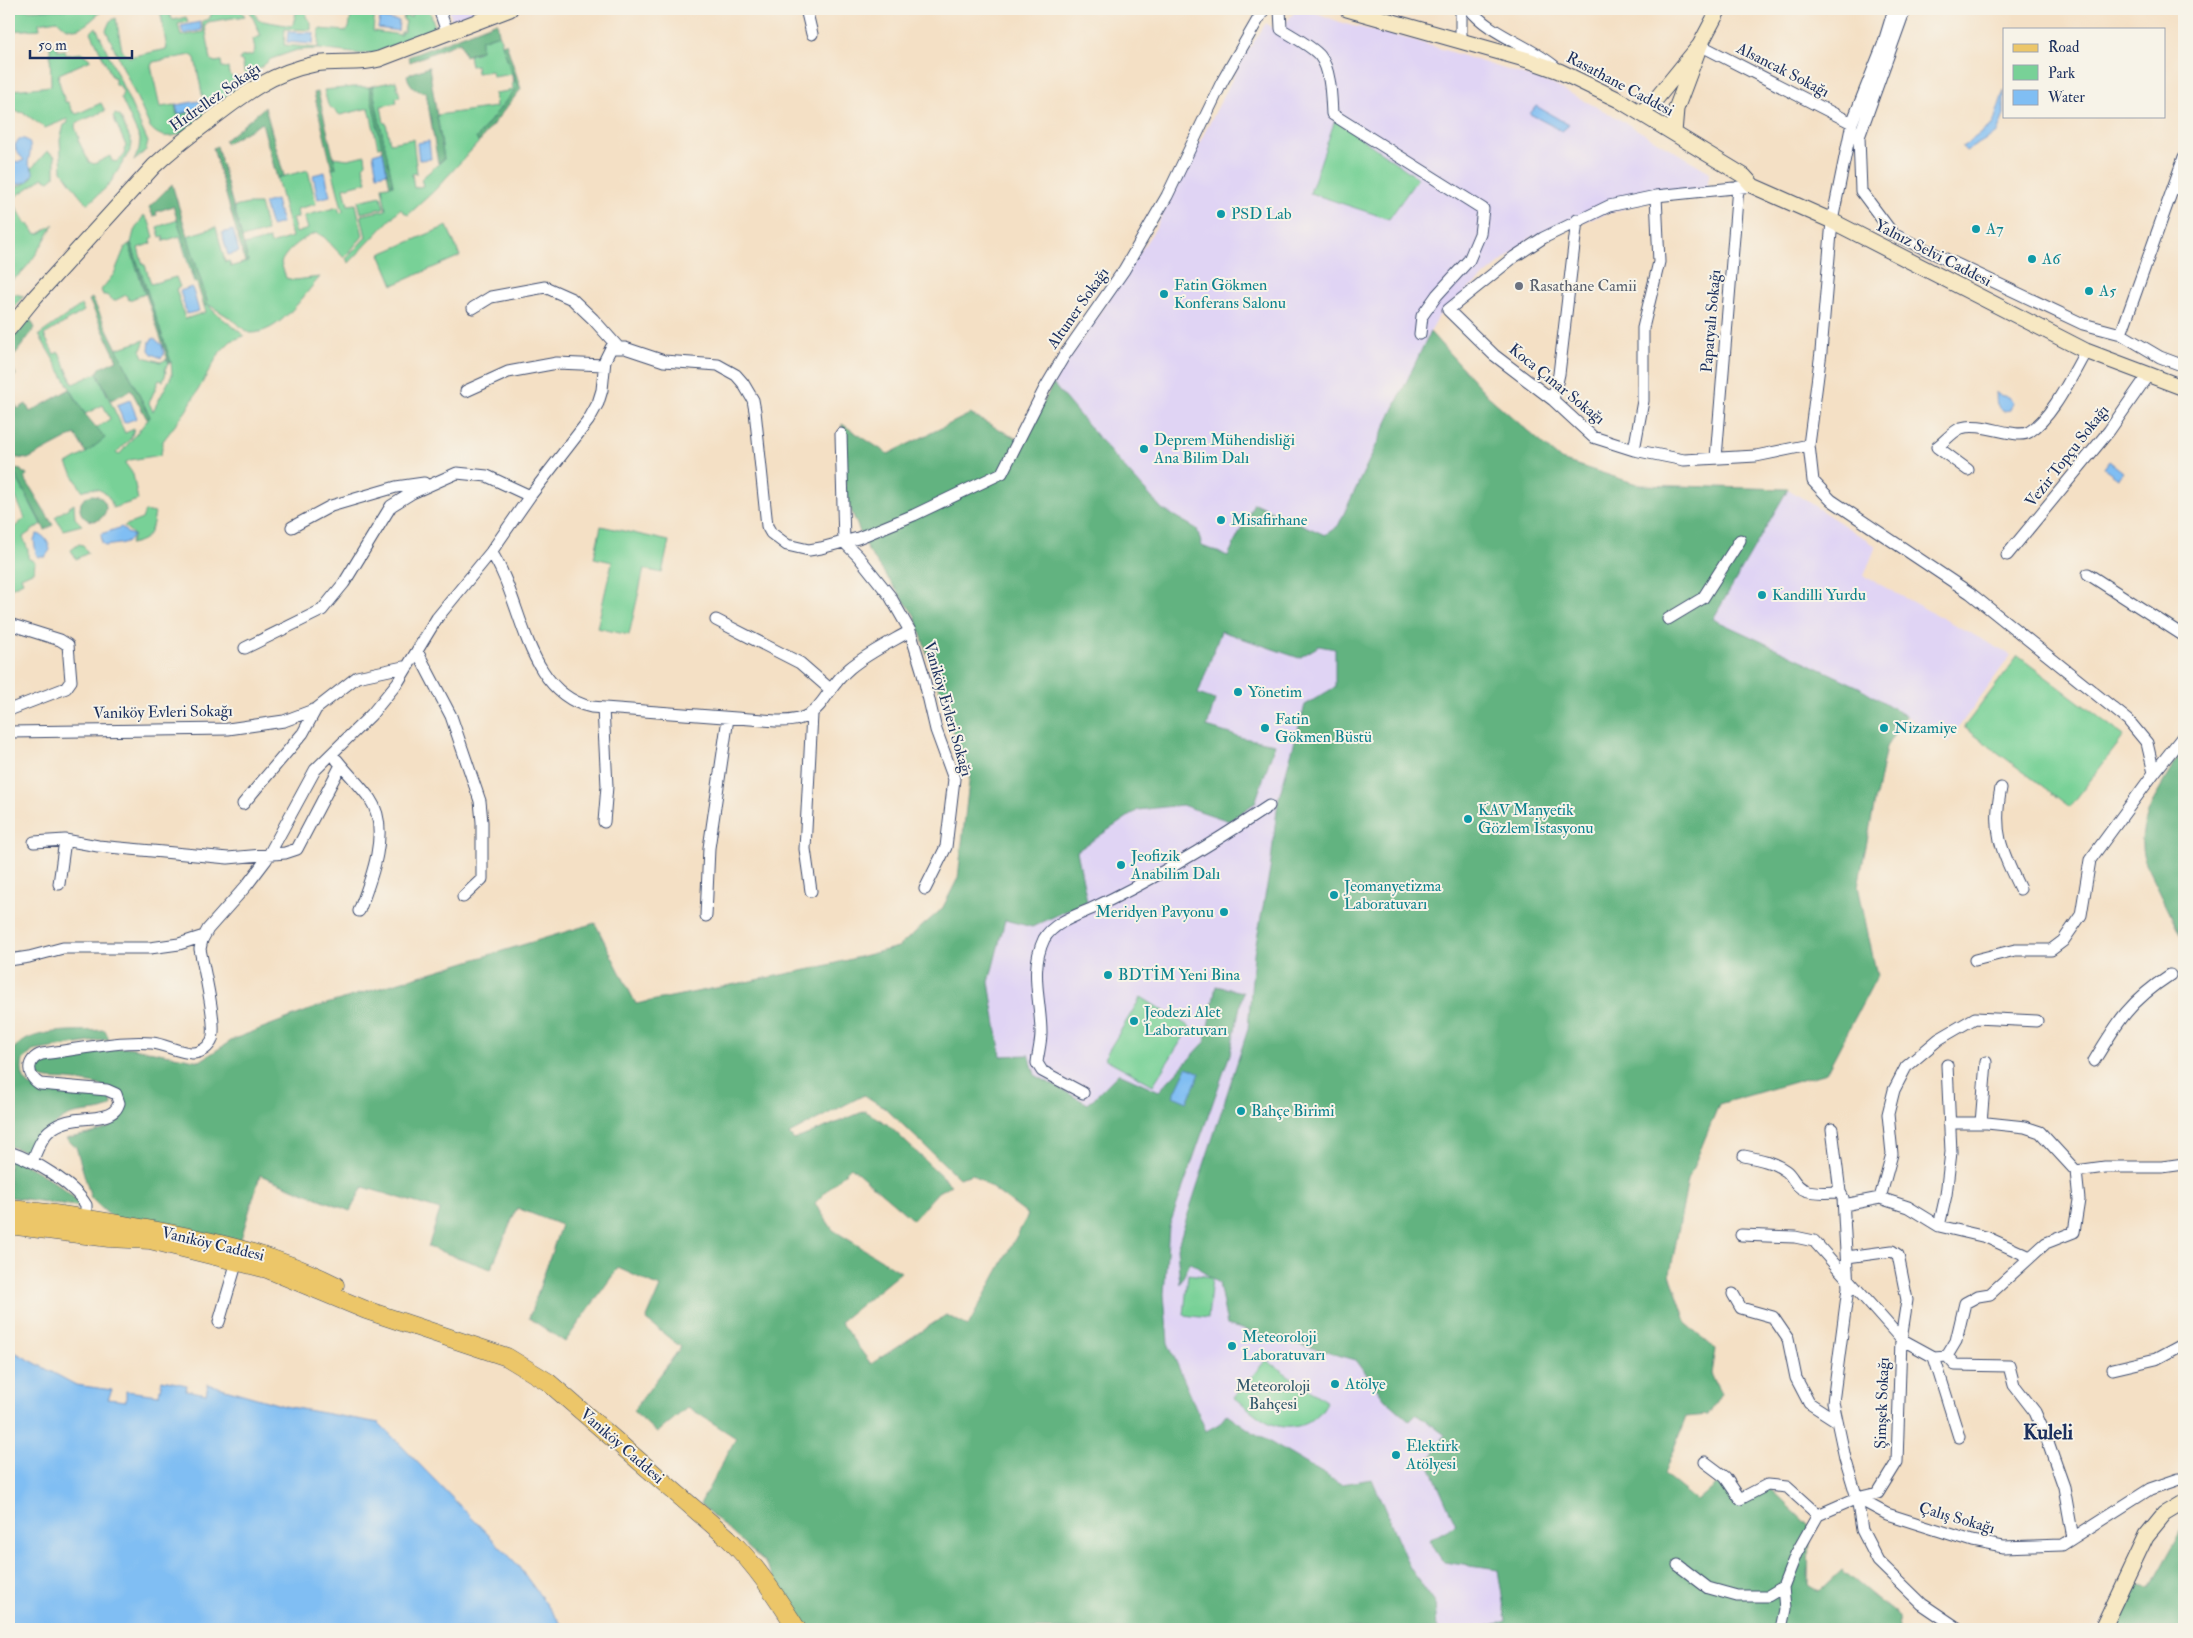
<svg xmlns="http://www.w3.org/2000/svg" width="2193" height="1638" viewBox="0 0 2193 1638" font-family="'IM FELL Double Pica',serif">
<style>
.built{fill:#e0d4f4}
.green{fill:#78d197;stroke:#4a807a;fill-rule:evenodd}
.forest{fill:#62b380;stroke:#3e716f;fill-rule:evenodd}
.water{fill:#80bef3;stroke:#4e76a8}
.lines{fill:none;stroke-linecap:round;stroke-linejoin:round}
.street-casing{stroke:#3c4a6d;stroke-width:13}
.secondary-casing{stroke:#3c4a6d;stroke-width:17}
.primary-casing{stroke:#3c4a6d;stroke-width:19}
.street{stroke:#fff;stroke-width:11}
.secondary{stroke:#f7e8c3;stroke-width:15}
.primary{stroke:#ecc669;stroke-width:18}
.culture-dot{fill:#0f9aa8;stroke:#f7f3e8;stroke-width:2}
.worship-dot{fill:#6b7280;stroke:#f7f3e8;stroke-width:2}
.labels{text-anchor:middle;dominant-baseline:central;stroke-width:4;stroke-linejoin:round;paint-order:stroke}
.street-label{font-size:16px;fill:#1b2f5e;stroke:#f7f3e8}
.culture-label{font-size:16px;fill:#0d838f;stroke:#f7f3e8;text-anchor:start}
.worship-label{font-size:16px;fill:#5b616d;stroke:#f7f3e8;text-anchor:start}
.park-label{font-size:16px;fill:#32586c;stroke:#f7f3e8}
.district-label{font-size:21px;font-weight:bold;fill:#1b2f5e;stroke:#f7f3e8}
</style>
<rect width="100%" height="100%" fill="#f7f3e8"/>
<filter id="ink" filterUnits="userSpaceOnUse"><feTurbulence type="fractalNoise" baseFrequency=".02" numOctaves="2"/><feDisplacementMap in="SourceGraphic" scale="10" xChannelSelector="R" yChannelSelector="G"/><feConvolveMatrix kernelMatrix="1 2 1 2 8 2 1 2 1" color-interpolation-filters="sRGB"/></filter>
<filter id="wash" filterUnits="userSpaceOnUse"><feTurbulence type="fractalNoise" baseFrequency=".0096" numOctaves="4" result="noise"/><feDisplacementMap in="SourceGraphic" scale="20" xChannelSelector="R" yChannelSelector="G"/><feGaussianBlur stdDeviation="1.12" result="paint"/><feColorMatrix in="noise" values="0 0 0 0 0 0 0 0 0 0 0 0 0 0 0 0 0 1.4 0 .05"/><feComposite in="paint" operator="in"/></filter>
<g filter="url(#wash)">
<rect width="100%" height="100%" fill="#f4e0c5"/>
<!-- built -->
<path class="built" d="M449 9H485L452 21Z
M1297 9H1306L1345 24 1413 40 1552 84 1612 115 1710 172 1705 194 1657 198 1530 238 1441 312 1430 332 1488 396 1561 460 1639 485 1788 489 1876 546 1864 576 2011 655 1948 742 1906 716 1886 747 1858 886 1877 976 1826 1073 1719 1104 1688 1180 1670 1274 1700 1364 1635 1536 1737 1629H945L1028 1215 973 1174 816 968 898 947 942 909 958 878 970 773 950 724 915 616 867 549 1014 474 1053 384 1155 229 1241 62 1266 23 1278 32Z"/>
<!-- green -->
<path class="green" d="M23 9 29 10 104 9C89 22 75 40 57 20L39 23 40 29 9 31V14Z
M160 9H169L171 18 174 20 186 17 188 22 178 24 181 36 204 32 202 21 209 19 212 13 215 12V9H240L245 16 208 22 205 26 211 60 215 62 221 61 222 67 228 68 229 74 233 78 245 76 242 61 239 60 241 57 252 55 255 50 253 39 261 36 249 9H253L258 20 291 26 293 24 297 9H307L306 17 311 22V30L285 29 284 45 318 48 319 29 347 31 349 28 352 9H369L375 12 373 31 401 35V32H404L406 21 403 20 404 16 411 17 413 9H429L434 24 432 30 374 53 361 54 319 49 297 50 271 59 187 130C174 138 161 140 150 127L106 30 110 21 116 18 122 50 129 57 167 49ZM191 55 195 58 203 99 207 98 209 106 201 111 177 115 175 105 160 107 151 66 153 62Z
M96 27 148 142 146 150 134 161 139 149 140 139 121 98 123 92 120 86 115 84V77H112L91 32Z
M499 34 517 87 476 139 479 142 434 191 408 215 400 209 349 263 346 259 366 237 361 215 386 210 382 187 393 185 372 86 396 81 400 97 396 98 397 103 381 106 384 123H386L390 143 413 139 417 173 412 174 414 188 423 186 421 179 444 159 437 115 496 107 495 93 508 91 513 89 512 74 493 77 492 71 477 73 476 65 471 66 469 55 479 52 481 40Z
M57 45 58 51 65 50 66 55 82 53 91 60 59 74 58 78 65 102H68L73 112 77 114 101 103 105 111 76 123 75 127 79 138 78 140 89 162 94 164 110 156 112 161C118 163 121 159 125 154L124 150 126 146 113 116 115 114 120 116 132 143 131 149 109 185 88 204 84 201 62 171 60 140 64 125 68 123 67 119 45 128 24 113 9 110V85L12 90 51 86 50 46Z
M354 87H369L382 146 378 147 369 108 340 115 328 105 324 90Z
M1335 120 1418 178 1389 219 1310 193Z
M47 151 55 156V176L49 181 43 178 15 197 14 203 26 224H29L35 233 39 234 54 224C45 239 26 276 9 281V189C18 185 28 186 33 175L32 168Z
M365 155 366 163 363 166 367 182 344 188 348 205 356 204 363 236 344 258 324 237 317 233C305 236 285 251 281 263L286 278 294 280 320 277C301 298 280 334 249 333L227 316 209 305C210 311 237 328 244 336L231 341 220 352 186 411 163 441 161 455 130 460 125 463 133 474 138 500 113 508C110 493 97 484 82 491L67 464 86 453 104 438 96 428 110 419 103 405 85 414 39 335 81 305 84 311 44 335 54 354 59 352 73 384 97 373 125 433 134 429 131 438 116 453 119 455 150 417 116 349 145 340 141 350 144 357 161 362 167 359 169 363 165 369 166 373 163 381 159 380 149 403 153 411 172 375 171 362 131 243 134 231 144 215 150 224 154 237 151 239 152 243 138 248 143 265H145L151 284 176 277 180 287 176 289 185 319 206 312 204 306 208 304 187 236 216 227 225 262 229 261 231 267 248 261 244 245 269 239 271 244 292 237 277 178 308 170 316 204 297 209 298 217 292 218 296 233 308 229 304 216 338 207 340 213 343 212 332 169 336 167 333 157 348 159Z
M381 196 384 208 361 213 358 201Z
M248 204H260L267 231 242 238 234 207Z
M178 220 197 282 194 283 180 236 164 241 163 236 160 237 157 227Z
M447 226 460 256 393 285 380 254Z
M129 244 145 294 129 300 126 295 114 301 106 295H103L101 290 114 274 125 247Z
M9 293 24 296 9 314Z
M9 473 15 474 41 524 23 537 28 550V558L35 562 34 571 21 577 23 582 9 589V532L25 518 9 482Z
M74 504 75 518 82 525 63 530 55 517Z
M145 511 155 513C151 532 151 540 130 544L134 535 124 526 142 519Z
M601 526 669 541 662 573 644 569 629 635 597 628 612 562 594 558Z
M79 544 83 545 88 553 76 559 71 550Z
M2018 656 2124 736 2070 807 1964 727Z
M1141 997 1190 1027 1153 1085 1104 1058Z
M1188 1274 1212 1277 1208 1318 1184 1315Z
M1266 1360 1327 1402C1317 1422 1296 1432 1274 1425 1260 1420 1246 1406 1234 1397Z"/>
<!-- forest -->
<path class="forest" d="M497 22 499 34 481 40V50L465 56 460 42 410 62 408 57Z
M506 43 521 89 479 142 476 139 517 87 502 44Z
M429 67 444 159 438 163 426 92C417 93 408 84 407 75Z
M372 86 393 185 390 186 369 87Z
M318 92 336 168 332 169 314 93Z
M265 107 284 176 277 178 262 123 227 143 224 141Z
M217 146 248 261 245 262 213 148Z
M172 184 208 305 204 306 173 206 156 212 157 215 153 216 149 207Z
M131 243 171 362 169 363 129 244Z
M92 298 150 417 147 419 131 390 111 400 97 373 100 368 117 360 89 300Z
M27 313 35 328 10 361 16 375 9 381V337Z
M1430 332 1488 396 1561 460 1640 485 1788 489 1713 619 1859 687 1906 716 1886 747 1858 886 1877 976 1826 1073 1719 1104 1688 1180 1670 1274 1687 1324 1715 1349 1711 1374 1721 1393 1708 1415 1686 1417 1664 1474 1697 1501 1721 1480 1735 1500 1767 1486 1809 1526 1808 1585 1819 1592 1842 1570 1899 1617 1900 1629H1478L1506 1621 1498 1570 1443 1562 1429 1540 1456 1525 1428 1462 1445 1435 1417 1414 1410 1421 1385 1399 1356 1360 1227 1325 1219 1283 1190 1262 1180 1284 1177 1248 1248 1029 1254 954 1270 870 1278 801 1305 705 1335 687V649L1319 646 1299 658 1221 631 1198 694 1215 700 1207 727 1243 738 1275 744 1255 803 1229 821 1182 805 1138 810 1077 851 1087 901 1032 927 1005 920 989 982 1001 1056 1029 1055 1035 1075 1088 1104 1119 1073 1159 1091 1205 1042 1216 986 1243 992 1230 1054 1169 1227 1164 1294 1168 1343 1206 1431 1219 1424 1227 1414 1251 1431 1341 1484 1372 1479 1410 1568 1435 1603 1437 1629H808L763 1561 700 1504 736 1438 688 1407 657 1433 633 1411 681 1347 646 1320 660 1287 618 1268 565 1342 529 1318 561 1225 517 1208 491 1269 428 1247 440 1210 363 1187 350 1211 260 1175 240 1242 111 1217 91 1198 76 1147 66 1139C83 1134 119 1132 124 1111 125 1106 123 1099 122 1095 105 1084 87 1082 68 1080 56 1079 47 1081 36 1075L37 1065 44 1060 128 1047 200 1061 234 1039 320 1006 595 923 636 1004 816 968 898 947 942 909 958 878 970 773 950 724 915 616 867 549 846 498 842 424 888 454 970 414 1023 442 1053 384 1112 454 1162 509 1197 529 1202 546 1228 556 1254 503 1325 535 1338 526ZM864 1095 885 1108 959 1178 973 1174 1028 1215 968 1326 946 1315 871 1364 840 1322 901 1272 833 1230 815 1203 851 1167 913 1220 938 1192 951 1185 887 1124 865 1111 794 1140 789 1134Z
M70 389 85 414 105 438 86 453 75 434 28 459 9 457V393L18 409 26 404 30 412Z
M9 468 21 470 23 473H26L27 475 24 477 53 525 45 530 15 474 9 473Z
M80 508a13 13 0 1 1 26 0a13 13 0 1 1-26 0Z
M2182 751 2184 752V942L2146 864C2130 827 2164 783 2182 751Z
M105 1030 109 1039 33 1051 23 1060C12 1110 92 1082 111 1099L112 1105C103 1114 79 1110 66 1117 51 1124 42 1144 28 1152L9 1146V1054C29 1026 74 1032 105 1030Z
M9 1157C37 1170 62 1184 83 1207L9 1197Z
M2184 1526V1629H2107L2129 1583 2150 1587Z"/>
<!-- water -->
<path class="water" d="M380 18 399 21 398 31 378 28Z
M200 22 202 30 183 34 181 26Z
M288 32 314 33 313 44 287 42Z
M2004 90V115L1997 133 1966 151 1962 147 1993 124Z
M199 101 202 107 201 109 178 114 176 105Z
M1536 106 1569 125 1562 131 1530 114Z
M19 139C35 137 30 153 28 163L33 171V175L27 182 9 186V160L19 162 24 160 16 151 15 145Z
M429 141 431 159 419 160 417 143Z
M383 151 387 173 377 175 373 154Z
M325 172 330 196 318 199 313 175Z
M276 200 282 223 271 226 264 203Z
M233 230 239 252 228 255 222 233Z
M192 287 199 311 187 314 180 291Z
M154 338 162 345 164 355 161 358 152 354 149 350 150 341Z
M1996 392 1999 395 2008 397 2013 403 2010 410 2005 411C1994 406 1997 401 1996 392Z
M130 400 137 418 124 423 117 405Z
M2109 461 2123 472 2118 478 2104 468Z
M122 527 127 533 133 535C130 545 114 544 105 546L102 543 101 534Z
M37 534C45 535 49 543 50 550L45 557H39L36 554 34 540Z
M1187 1067 1200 1073 1187 1102 1173 1096Z
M9 1349 76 1385 112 1390 108 1399 126 1401V1391L159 1395 162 1380 187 1385 186 1390 206 1394 208 1384 284 1406 379 1423 515 1562 565 1629H9Z"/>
</g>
<g filter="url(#ink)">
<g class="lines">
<defs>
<path id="street" d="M439 9 447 32
M806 9 812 34
M1280 9 1281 29C1292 36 1313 47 1320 56 1331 70 1331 97 1332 114L1483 209 1480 234 1469 260 1437 295 1422 316 1420 334
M1470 9C1488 33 1530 46 1554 66
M1894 9 1883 45 1852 123 1832 221 1821 352 1809 445 1813 481 1831 500 1970 593 2128 720 2147 743 2154 773
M1905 9 1859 137 1861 191 1893 234 2083 324 2121 334 2184 157
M1461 42V9
M1700 45 1852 123
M1753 186 1656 196 1609 206 1543 238 1514 257 1448 310 1494 355 1553 400 1593 437 1634 450 1684 460 1756 456 1809 445
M473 308 491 297 545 287 572 299 593 319 618 347
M2121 334 2160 357 2184 366
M466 391 508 372 557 363 604 365
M1553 400 1559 374 1577 220
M841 434 844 542
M1634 450 1643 401V328L1659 262 1656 196
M1716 458 1738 187
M1968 470 1937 447C1944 442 1953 431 1961 428 1982 421 2015 440 2029 432 2053 417 2072 375 2086 351
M292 527 331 506 396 487 424 483
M844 542 858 556 890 596 910 631 922 670 936 730 954 779 946 847 925 889
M491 552C523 598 524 692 591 707L776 721C825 723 819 694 850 668 868 653 889 643 910 631
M2007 555 2109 431 2148 375
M2088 574 2184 636
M1668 619 1703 598 1740 540
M716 620 800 663 831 690
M9 624 60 640 68 645 71 681 66 688 9 710
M245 648 322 610 344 583 391 506 412 493 457 473 487 476 530 496
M417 651 451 716 480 801 482 822V879L463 897
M603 708 607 786 604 822
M9 732 228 729 284 721 316 709 357 677 408 666
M337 760C347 773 360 785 370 799 391 829 371 880 359 911
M2001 788C1992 831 2001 850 2020 889
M243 804 303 733 316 709
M34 842 65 840 98 846 228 858 285 853 297 849 341 765
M59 884 65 840
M811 891 805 849 812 714
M706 916 709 848 728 718
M9 960 29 957 63 948H150L179 944 204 936
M1975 960 2015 950H2051L2063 941 2081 915 2090 860 2154 773 2184 735
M2094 1061C2118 1021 2130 1001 2170 975
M1083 1093 1042 1071 1037 1063C1038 1053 1041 1043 1041 1033 1041 1001 1029 970 1044 939 1053 923 1075 916 1091 909 1153 880 1212 844 1269 806
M1981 1123 1986 1062
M1832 1129 1840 1192
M9 1152C33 1160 73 1183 86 1205V1218
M1744 1156C1759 1159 1774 1162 1786 1171 1793 1176 1794 1186 1805 1190 1816 1194 1829 1192 1840 1192L1843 1198 1848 1288 1833 1402 1845 1458 1857 1498 1862 1530 1878 1561 1922 1604 1959 1629
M32 1162C36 1152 41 1138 49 1131 69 1113 99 1123 113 1112 116 1110 118 1106 119 1103L116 1094 107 1090 40 1084C26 1076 26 1059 42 1054 75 1050 120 1040 152 1043 172 1045 196 1065 211 1042 219 1030 203 966 200 949L202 940 208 929 247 885 266 860 315 770 371 715 398 682 437 618 491 552 530 496 588 421 598 403 602 390 605 360 611 348H625L664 361 718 365 736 375 743 383 753 400 755 411 767 526 771 533 787 545 809 550 821 548 858 538 914 515 1002 473 1045 388 1064 356 1124 270 1167 196 1222 82 1264 9
M2076 1171 2105 1167H2162L2184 1164
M1880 1198 1892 1154 1888 1114 1894 1090 1906 1067 1939 1039 1975 1018 2037 1021
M1844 1205 1880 1198 1908 1207 1939 1226 1986 1237 2030 1257
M1939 1226 1946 1195 1951 1152 1947 1065
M1741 1235 1795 1237 1814 1241 1901 1339 1934 1357 1947 1356 1956 1341 1965 1303 1978 1296 1990 1294 2046 1243 2074 1232 2079 1200 2076 1171 2040 1132 2025 1127 1987 1123H1949
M1733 1294 1741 1308 1773 1317 1788 1339 1796 1378 1809 1403 1837 1421
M219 1322 237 1261
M1947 1356 1955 1365 2009 1366 2014 1385 2035 1412 2047 1439 2064 1487 2073 1538
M1934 1357 1959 1437
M2113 1369 2156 1359 2184 1344
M1705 1462 1725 1477 1740 1499 1767 1485 1787 1487 1818 1515 1857 1498 1878 1493 1897 1462 1901 1339 1907 1300 1898 1255 1892 1251 1847 1257
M1857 1498 1887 1514 1972 1541 2003 1547 2062 1545 2150 1489 2179 1479H2184
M1678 1565 1708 1588 1737 1596H1768L1783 1587
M1781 1629 1785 1609 1783 1587 1796 1554 1818 1515"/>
<path id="secondary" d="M1347 9 1528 60 1559 71 1619 100 1744 176 1753 186 1832 221 2086 351 2184 388
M1700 45 1719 9
M1641 113 1656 99 1700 45 1676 109 1674 133
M9 329 35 297 154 166C171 150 189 136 208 122 243 95 270 73 315 64 336 60 358 65 379 59L510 9
M2102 1629 2146 1536 2164 1514 2184 1502"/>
<path id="primary" d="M9 1209C50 1212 90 1219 130 1226 201 1238 270 1252 335 1285
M9 1225 109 1238 150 1240 267 1269 366 1310 507 1357 548 1382 728 1538C756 1565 776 1596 797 1629"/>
</defs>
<!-- street casing -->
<use href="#street" class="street-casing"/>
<!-- secondary casing -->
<use href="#secondary" class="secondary-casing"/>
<!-- primary casing -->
<use href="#primary" class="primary-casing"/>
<!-- street -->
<use href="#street" class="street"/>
<!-- secondary -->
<use href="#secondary" class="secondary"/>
<!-- primary -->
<use href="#primary" class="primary"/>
</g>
</g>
<!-- markers -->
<g class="culture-dot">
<circle cx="1221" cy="214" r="5"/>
<circle cx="1976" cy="229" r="5"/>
<circle cx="2032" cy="259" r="5"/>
<circle cx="2089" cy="291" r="5"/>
<circle cx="1164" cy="294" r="5"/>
<circle cx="1144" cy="449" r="5"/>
<circle cx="1221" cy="520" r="5"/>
<circle cx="1762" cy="595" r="5"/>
<circle cx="1238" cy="692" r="5"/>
<circle cx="1265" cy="728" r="5"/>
<circle cx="1884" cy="728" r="5"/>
<circle cx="1468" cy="819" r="5"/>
<circle cx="1121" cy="865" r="5"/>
<circle cx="1334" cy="895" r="5"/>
<circle cx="1224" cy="912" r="5"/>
<circle cx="1108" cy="975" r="5"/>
<circle cx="1134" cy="1021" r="5"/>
<circle cx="1241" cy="1111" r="5"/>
<circle cx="1232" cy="1346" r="5"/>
<circle cx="1335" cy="1384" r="5"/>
<circle cx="1396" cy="1455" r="5"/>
</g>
<circle class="worship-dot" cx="1519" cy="286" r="5"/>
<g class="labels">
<!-- street labels -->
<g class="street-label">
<text transform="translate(1783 70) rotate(27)">Alsancak Sokağı</text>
<text transform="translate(1620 84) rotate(28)">Rasathane Caddesi</text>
<text transform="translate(215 97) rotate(-35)">Hıdrellez Sokağı</text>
<text transform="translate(1933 253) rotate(27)">Yalnız Selvi Caddesi</text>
<text transform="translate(1078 308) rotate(-55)">Altuner Sokağı</text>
<text transform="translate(1711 321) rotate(-85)">Papatyalı Sokağı</text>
<text transform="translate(1557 384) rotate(39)">Koca Çınar Sokağı</text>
<text transform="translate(2067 456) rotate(-52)">Vezir Topçu Sokağı</text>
<text transform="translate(948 709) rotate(74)">Vaniköy Evleri Sokağı</text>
<text transform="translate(163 712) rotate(-1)">Vaniköy Evleri Sokağı</text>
<text transform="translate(213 1244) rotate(13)">Vaniköy Caddesi</text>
<text transform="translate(1882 1403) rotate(-88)">Şimşek Sokağı</text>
<text transform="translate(622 1446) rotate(41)">Vaniköy Caddesi</text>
<text transform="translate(1957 1518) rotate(16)">Çalış Sokağı</text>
</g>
<!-- culture labels -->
<g class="culture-label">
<text x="1231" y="214">PSD Lab</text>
<text x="1986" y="229">A7</text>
<text x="2042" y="259">A6</text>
<text x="1174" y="285">Fatin Gökmen<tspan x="1174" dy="18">Konferans Salonu</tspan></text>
<text x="2099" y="291">A5</text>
<text x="1154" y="440">Deprem Mühendisliği<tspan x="1154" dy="18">Ana Bilim Dalı</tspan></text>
<text x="1231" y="520">Misafirhane</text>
<text x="1772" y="595">Kandilli Yurdu</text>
<text x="1248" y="692">Yönetim</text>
<text x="1275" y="719">Fatin<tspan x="1275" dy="18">Gökmen Büstü</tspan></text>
<text x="1894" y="728">Nizamiye</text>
<text x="1478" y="810">KAV Manyetik<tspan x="1478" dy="18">Gözlem İstasyonu</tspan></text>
<text x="1131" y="856">Jeofizik<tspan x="1131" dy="18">Anabilim Dalı</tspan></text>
<text x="1344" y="886">Jeomanyetizma<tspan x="1344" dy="18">Laboratuvarı</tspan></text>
<text x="1214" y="912" text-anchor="end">Meridyen Pavyonu</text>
<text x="1118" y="975">BDTİM Yeni Bina</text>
<text x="1144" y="1012">Jeodezi Alet<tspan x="1144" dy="18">Laboratuvarı</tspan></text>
<text x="1251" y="1111">Bahçe Birimi</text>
<text x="1242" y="1337">Meteoroloji<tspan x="1242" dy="18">Laboratuvarı</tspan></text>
<text x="1345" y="1384">Atölye</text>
<text x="1406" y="1446">Elektirk<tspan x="1406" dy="18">Atölyesi</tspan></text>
</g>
<!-- worship labels -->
<g class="worship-label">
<text x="1529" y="286">Rasathane Camii</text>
</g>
<!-- park labels -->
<g class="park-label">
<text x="1273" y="1386">Meteoroloji<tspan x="1273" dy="18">Bahçesi</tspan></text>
</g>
<!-- district labels -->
<g class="district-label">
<text x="2048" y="1432">Kuleli</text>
</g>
</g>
<!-- margin -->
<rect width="2193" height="1638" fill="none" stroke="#f7f3e8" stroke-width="30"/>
<!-- legend -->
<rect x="2003" y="28" width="162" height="90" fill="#f7f3e8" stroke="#9fa5b1"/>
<rect x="2013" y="44" width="25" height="8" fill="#ecc669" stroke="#9fa5b1"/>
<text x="2048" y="52" font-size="15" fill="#1b2f5e">Road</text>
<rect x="2013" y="65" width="25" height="15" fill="#78d197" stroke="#9fa5b1"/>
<text x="2048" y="78" font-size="15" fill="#1b2f5e">Park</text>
<rect x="2013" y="90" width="25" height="15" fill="#80bef3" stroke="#9fa5b1"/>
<text x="2048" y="102" font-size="15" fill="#1b2f5e">Water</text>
<!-- scale -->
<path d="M30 50v8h102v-8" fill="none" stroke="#1b2f5e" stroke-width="2.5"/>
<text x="38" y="50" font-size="15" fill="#1b2f5e" stroke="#f7f3e8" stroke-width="4" paint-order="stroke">50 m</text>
</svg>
